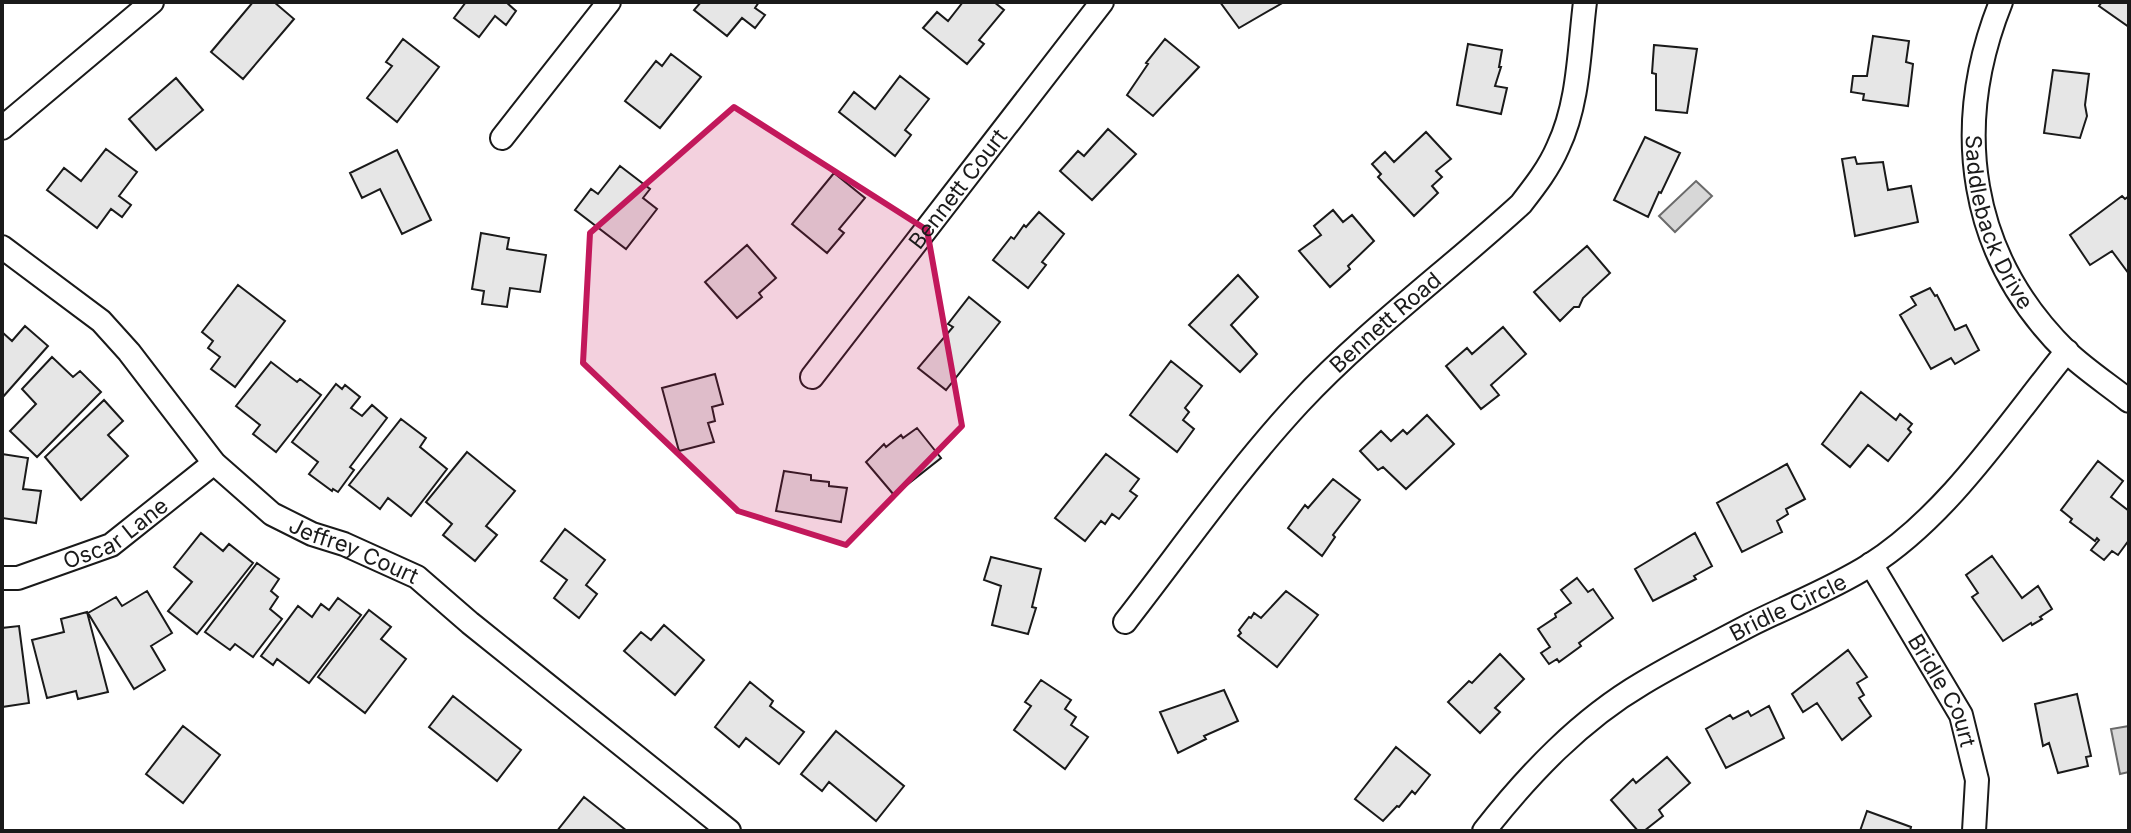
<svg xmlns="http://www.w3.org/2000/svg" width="2131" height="833" viewBox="0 0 2131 833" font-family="Inter,sans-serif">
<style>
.water{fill:#d7d7d7;stroke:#6a6a6a;stroke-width:2}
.building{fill:#e6e6e6;stroke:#1a1a1a;stroke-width:2}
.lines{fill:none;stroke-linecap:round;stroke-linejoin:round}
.minor-casing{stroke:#1a1a1a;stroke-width:26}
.minor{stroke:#fff;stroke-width:22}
.marked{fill:#c2185b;fill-opacity:0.2;stroke:#c2185b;stroke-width:6;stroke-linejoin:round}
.labels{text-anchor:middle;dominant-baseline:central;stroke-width:6;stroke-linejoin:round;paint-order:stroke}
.street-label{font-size:22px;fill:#1a1a1a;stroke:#fff}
</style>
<rect width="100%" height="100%" fill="#fff"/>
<!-- water -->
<path class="water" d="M1696 181 1712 196 1675 232 1659 216Z
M2129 726V772L2120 774 2111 729Z"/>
<!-- building -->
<path class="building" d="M253 2H274L294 19 243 79 211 52Z
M466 2H506L516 11 506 25 495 16 479 37 454 18Z
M701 2H759L755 8 765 15 755 28 742 18 727 36 694 10Z
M963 2H994L1004 10 979 40 984 44 967 64 923 28 937 12 948 21Z
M1220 2H1284L1239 28Z
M2102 2H2129V27L2099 6Z
M1873 36 1909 41 1906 62 1913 64 1908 106 1863 100 1864 94 1851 92 1853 76H1867Z
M403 39 439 67 397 122 367 98 392 66 386 62Z
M1165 39 1199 67 1153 116 1127 95 1148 64 1146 63Z
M1468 44 1502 50 1499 67H1501L1495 86 1507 88 1501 114 1457 105Z
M1654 45 1697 49 1687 113 1656 110V74L1652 73Z
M671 54 701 77 660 128 625 101 656 61 662 66Z
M2053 70 2089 74 2085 105 2087 116 2080 138 2044 133Z
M900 76 929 99 905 130 911 135 895 156 839 112 854 92 875 109Z
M176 78 203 110 156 150 129 119Z
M1108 129 1136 154 1092 200 1060 171 1078 151 1084 156Z
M1426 132 1451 159 1436 171 1442 177 1432 186 1438 193 1414 216 1378 177 1381 174 1372 164 1385 152 1394 162Z
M1645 137 1680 153 1661 193 1659 192 1648 217 1614 200Z
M106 149 137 172 119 196 131 205 122 217 111 209 97 228 47 190 64 168 81 181Z
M397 150 431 220 402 234 380 189 362 198 350 173Z
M1855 157 1857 164 1883 162 1888 190 1911 186 1918 222 1855 236 1842 159Z
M620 166 650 189 643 198 657 209 626 249 575 210 591 189 598 194Z
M834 173 865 198 839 229 844 233 827 253 792 224Z
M2122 196 2125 199 2129 196V274L2112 251 2090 265 2070 235Z
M1333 210 1343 222 1352 215 1374 241 1348 266 1350 269 1330 287 1299 251 1321 235 1314 226Z
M1039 212 1064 234 1042 262 1046 265 1028 288 993 260 1011 237 1014 239 1024 225 1026 227Z
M481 233 509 238 507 249 546 255 540 292 510 288 507 307 482 304 484 291 472 289Z
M747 245 776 278 759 293 762 297 737 318 705 282Z
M1587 246 1610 273 1583 298 1579 307H1574L1560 321 1534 292Z
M1238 275 1258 297 1231 325 1257 354 1240 372 1189 325Z
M238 285 285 321 235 387 211 369 220 357 208 348 213 341 202 332Z
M1930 288 1935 296 1937 295 1955 330 1966 325 1979 350 1955 364 1951 358 1931 369 1900 315 1916 305 1911 297Z
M969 297 1000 322 946 390 918 368 953 327 948 324Z
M25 326 48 346 2 398V332L12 341Z
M1503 327 1526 354 1491 385 1499 395 1481 409 1446 366 1467 348 1472 354Z
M52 357 73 377 80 371 101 392 37 457 10 431 36 404 22 389Z
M1171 361 1202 386 1185 408 1189 412 1183 420 1194 429 1177 452 1130 415Z
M271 362 297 382 300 379 321 395 276 452 253 434 260 425 236 406Z
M715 374 723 404 712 407 715 421 708 423 714 442 679 451 662 388Z
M336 384 342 389 345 385 360 397 351 408 362 416 372 405 387 418 350 467 354 470 338 492 333 489 332 491 309 474 318 462 292 442Z
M1861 392 1896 420 1900 414 1912 424 1908 429 1911 432 1888 461 1868 445 1850 467 1822 444Z
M104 400 123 421 108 435 128 456 81 500 45 457Z
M1427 415 1454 444 1406 489 1383 467 1378 470 1360 451 1381 431 1391 441 1403 430 1407 434Z
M401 419 426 438 420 447 447 469 411 516 388 498 380 509 349 485Z
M917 428 941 458 894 495 866 462 884 444 886 447 901 435 903 438Z
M467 452 515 491 486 526 497 535 475 561 443 535 452 524 426 502Z
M2 454 28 458 23 489 41 491 36 523 2 518Z
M1106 454 1139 479 1130 491 1137 496 1119 519 1112 514 1105 524 1101 521 1085 541 1055 518Z
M2098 461 2123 481 2111 497 2129 511V540L2118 555 2112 551 2104 560 2091 550 2099 540 2097 538 2095 541 2070 522 2072 519 2061 510Z
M1787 464 1805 499 1786 509 1788 514 1777 521 1782 532 1742 552 1717 503Z
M784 471 811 475V480L829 482V486L847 488 841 522 776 511Z
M1333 479 1360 500 1333 535 1335 537 1322 556 1288 528 1305 505 1308 508Z
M565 529 605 560 586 585 597 594 579 618 554 598 567 580 541 561Z
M201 533 223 551 229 544 253 563 197 634 168 611 192 582 174 567Z
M1695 533 1712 566 1694 576 1696 579 1653 601 1635 569Z
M1992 556 2022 598 2038 586 2052 609 2040 617 2042 619 2032 625 2031 623 2003 641 1972 597 1978 593 1966 575Z
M991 557 1041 569 1032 607 1036 608 1028 634 992 625 1001 586 984 580Z
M257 563 279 579 271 591 278 597 270 609 282 619 253 657 235 644 230 650 205 632Z
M1577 578 1588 592 1593 589 1613 618 1579 643 1581 646 1559 662 1557 659 1549 664 1541 653 1550 647 1538 629 1556 617 1555 614 1571 603 1561 590Z
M147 591 172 633 151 646 165 670 134 689 88 613 116 597 122 606Z
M1286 591 1318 615 1277 667 1238 636 1241 633 1239 630 1249 617 1251 618 1254 613 1261 618Z
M338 598 361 615 309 683 277 659 273 665 261 656 298 606 312 617 321 604 329 610Z
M369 610 391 627 381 639 406 659 365 713 318 677Z
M87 612 108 692 78 699 76 691 47 698 32 640 64 632 61 619Z
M664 625 704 660 675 695 624 651 641 632 651 640Z
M19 626 29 703 2 707V628Z
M1848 650 1867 677 1857 683 1864 695 1859 698 1871 716 1842 740 1817 703 1803 712 1792 694Z
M1500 654 1524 679 1495 708 1500 712 1480 733 1448 702 1469 681 1472 683Z
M1041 680 1071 700 1065 709 1076 717 1071 725 1088 737 1065 769 1014 730 1031 706 1025 702Z
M750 682 773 701 770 706 804 732 779 764 746 738 739 747 715 727Z
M1224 690 1238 721 1204 736 1206 739 1178 753 1160 712Z
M2077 694 2091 756 2086 757 2088 766 2058 773 2049 743 2043 746 2035 704Z
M453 696 521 750 497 781 429 727Z
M1769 706 1784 738 1726 768 1706 729 1730 715 1733 719 1748 711 1751 716Z
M183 726 220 755 183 803 146 774Z
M836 731 904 786 876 821 829 782 822 791 801 774Z
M1396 747 1430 775 1415 794 1412 791 1399 807 1397 806 1383 821 1355 799Z
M1667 757 1690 783 1659 810 1663 816 1644 831H1638L1611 800 1633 779 1636 783Z
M584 797 627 831H557Z
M1867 811 1911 827 1910 831H1860Z"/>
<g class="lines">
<defs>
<g id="minor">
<path id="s1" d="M2001 2C1951 127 1968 255 2067 352 2086 370 2109 385 2129 401"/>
<path d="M2 128 152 2"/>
<path d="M502 138 609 2"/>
<path id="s2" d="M2 247 101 321 129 352 214 463 272 514 312 534 344 544 417 577 470 623 729 831"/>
<path id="s3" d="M812 377 1102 2"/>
<path id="s4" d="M1871 564 1961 715 1977 780 1974 831"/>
<path id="s5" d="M2 578H18L111 545 214 463"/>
<path id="s6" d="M1125 622C1182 549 1236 471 1299 403 1365 332 1449 270 1521 204 1535 186 1549 168 1558 147 1579 103 1579 50 1585 2"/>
<path id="s7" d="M1484 831C1529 774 1580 720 1643 683 1678 662 1714 644 1750 625 1790 605 1832 589 1870 565 1949 515 2008 423 2067 351"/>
</g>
</defs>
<!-- minor casing -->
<use href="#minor" class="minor-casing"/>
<!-- minor -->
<use href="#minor" class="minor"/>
</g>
<!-- marked area -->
<path class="marked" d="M734 107 927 230 962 426 846 545 738 511 583 363 590 233Z"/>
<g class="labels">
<!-- street labels -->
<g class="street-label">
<text stroke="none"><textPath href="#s3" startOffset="238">Bennett Court</textPath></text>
<text stroke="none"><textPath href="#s1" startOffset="228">Saddleback Drive</textPath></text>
<text stroke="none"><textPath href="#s6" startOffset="398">Bennett Road</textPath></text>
<text stroke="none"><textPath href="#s5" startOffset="124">Oscar Lane</textPath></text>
<text stroke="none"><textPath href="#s2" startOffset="472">Jeffrey Court</textPath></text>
<text stroke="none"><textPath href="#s7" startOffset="382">Bridle Circle</textPath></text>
<text stroke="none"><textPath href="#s4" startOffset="146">Bridle Court</textPath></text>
</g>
</g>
<!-- border -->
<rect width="2131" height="833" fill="none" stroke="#1a1a1a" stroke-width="8"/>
</svg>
